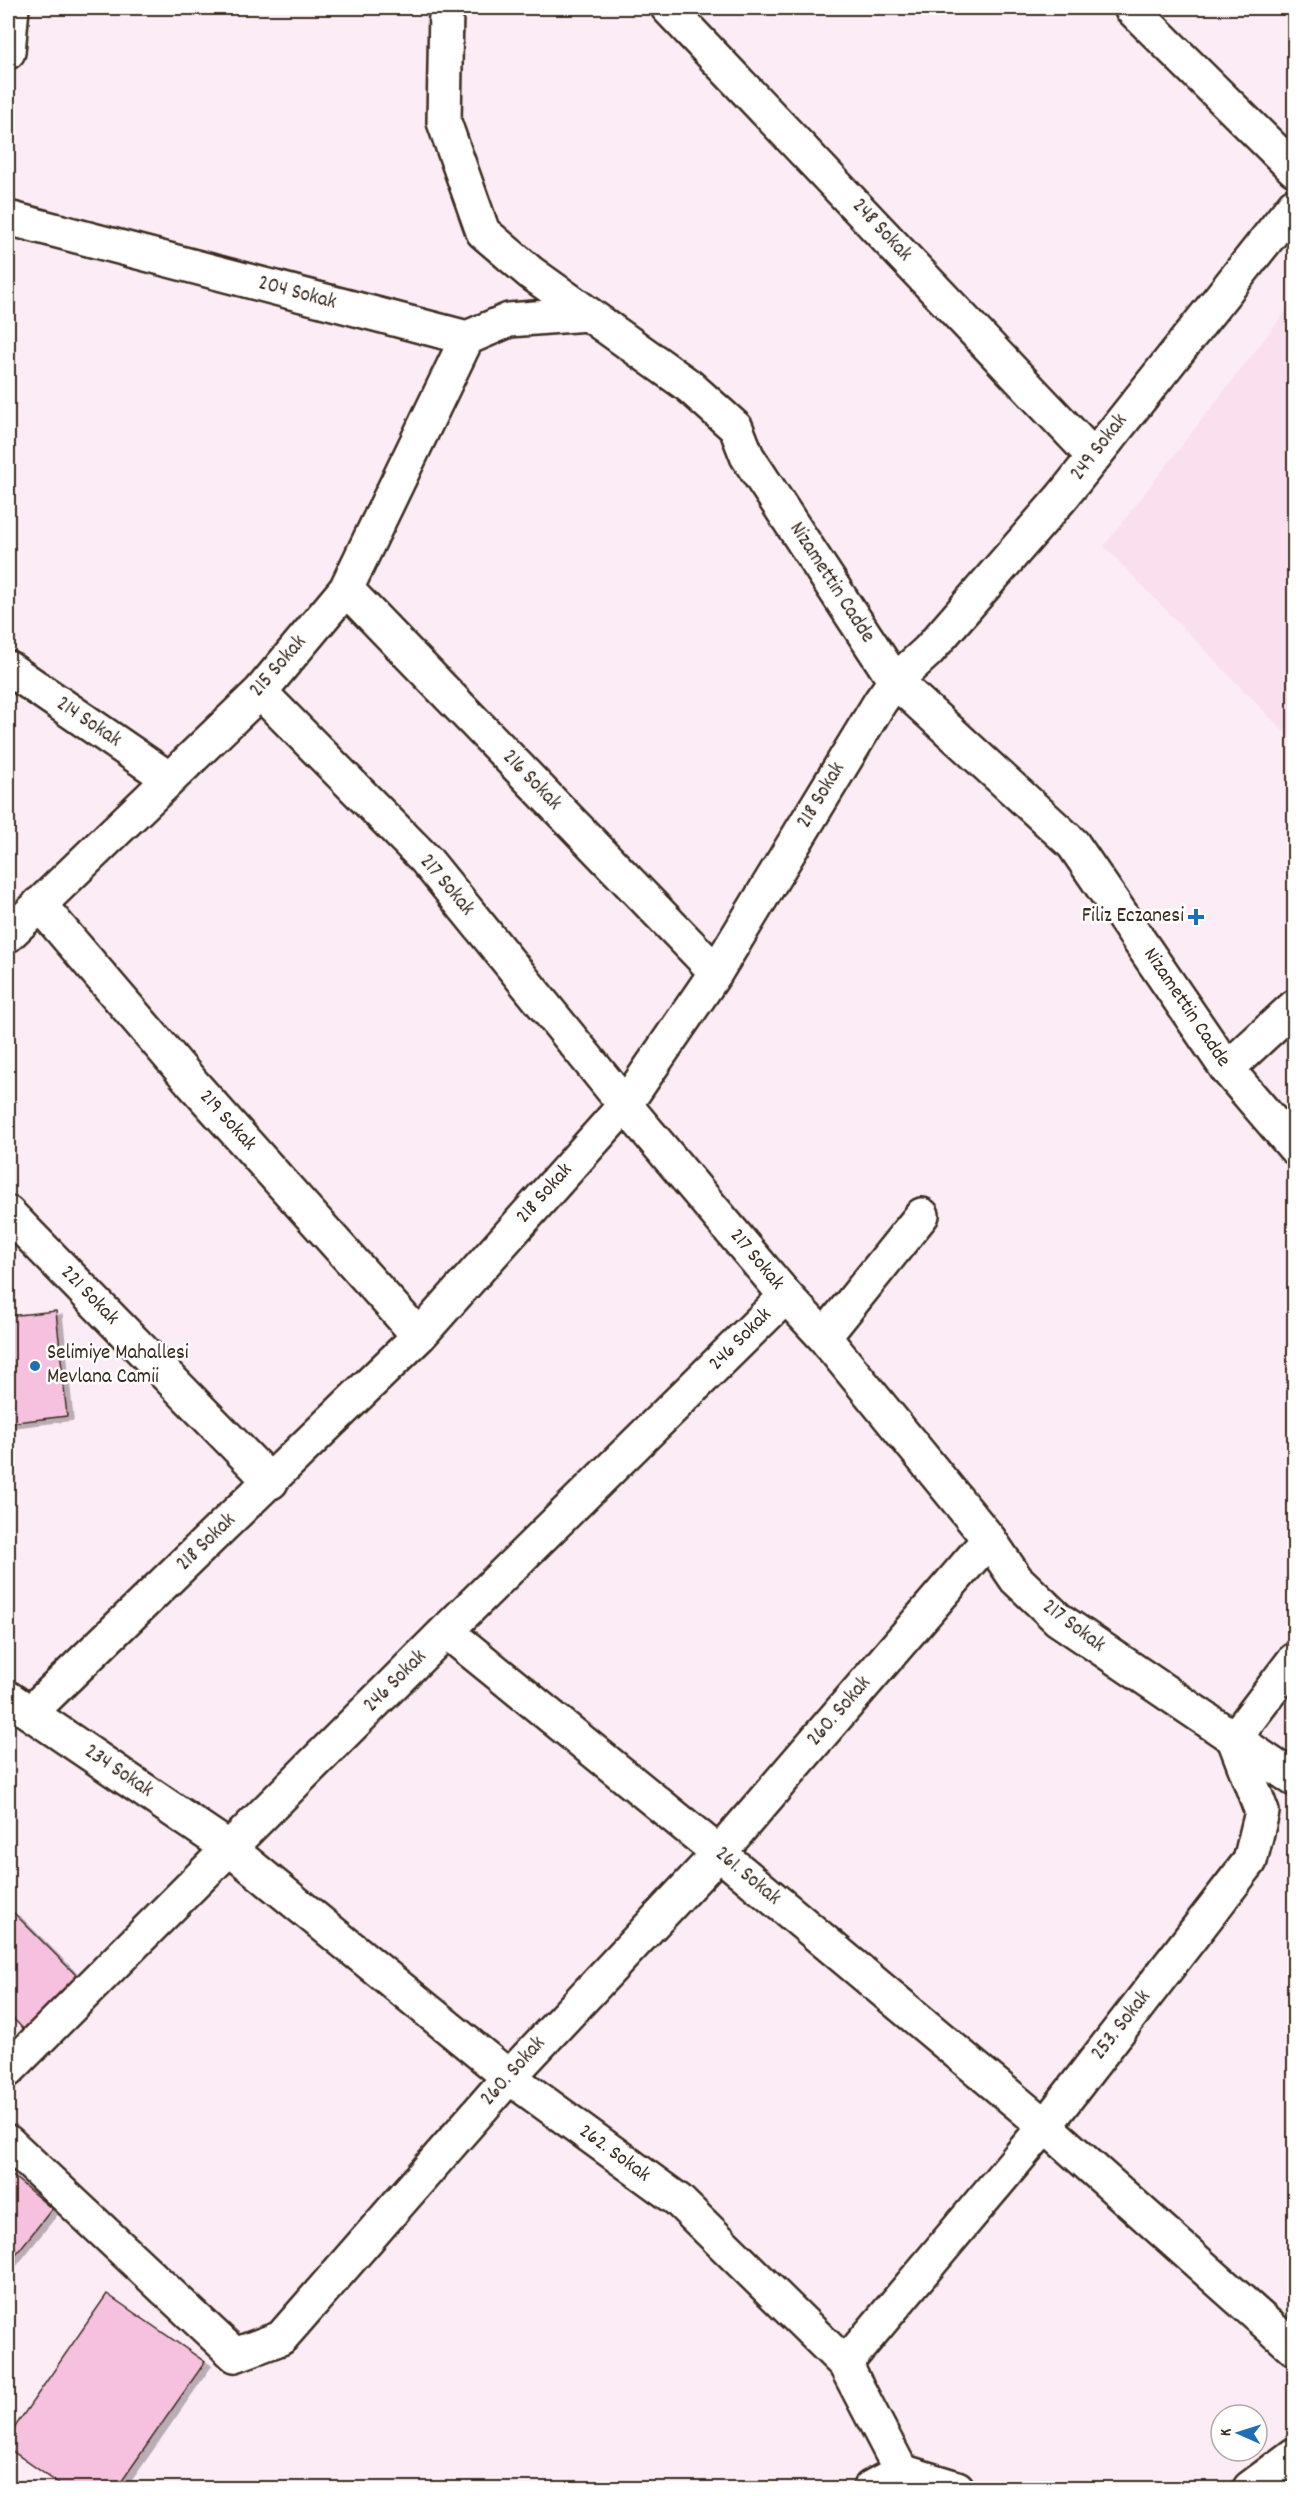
<svg xmlns="http://www.w3.org/2000/svg" width="1302" height="2496" viewBox="0 0 1302 2496" font-family="Dekko,sans-serif">
<style>
.built{fill:#fadfee}
.building{fill:#f6c1de;stroke:#3b2a1e;stroke-width:1.5;filter:url(#shadow)}
.lines{fill:none;stroke-linecap:round;stroke-linejoin:round}
.street-casing{stroke:#3b2a1e;stroke-width:38}
.secondary-casing{stroke:#3b2a1e;stroke-width:38}
.street{stroke:#fff;stroke-width:33}
.secondary{stroke:#fff;stroke-width:33}
.poi-dot{fill:#1f6fb2;stroke:#fff;stroke-width:2}
.labels{text-anchor:middle;dominant-baseline:central;stroke-width:5;stroke-linejoin:round;paint-order:stroke}
.street-label{font-size:21px;fill:#3b2a1e;stroke:#fff}
.poi-label{font-size:21px;fill:#3b2a1e;stroke:#fff;text-anchor:end}
</style>
<defs>
<filter id="shadow"><feDropShadow dx="6" dy="4" stdDeviation="0" flood-color="#0004"/></filter>
</defs>
<rect width="100%" height="100%" fill="#fcecf5"/>
<filter id="ink" filterUnits="userSpaceOnUse"><feTurbulence type="fractalNoise" baseFrequency=".0167" numOctaves="2"/><feDisplacementMap in="SourceGraphic" scale="12" xChannelSelector="R" yChannelSelector="G"/><feConvolveMatrix kernelMatrix="1 2 1 2 8 2 1 2 1" color-interpolation-filters="sRGB"/></filter>
<g filter="url(#ink)">
<!-- built -->
<path class="built" d="M1294 301V742L1104 546Z"/>
<!-- building -->
<path class="building" d="M56 1311 67 1416 8 1423V1316Z
M14 1913 82 1981 28 2034 8 2013V1919Z
M8 2172 52 2209 9 2263 8 2262Z
M107 2294 205 2362 117 2488H65L8 2448V2437Z"/>
<g class="lines">
<defs>
<path id="street" d="M668 8 1093 456
M1131 8 1294 169
M8 52 12 8
M8 218 467 338 509 320 587 314
M346 589 716 972
M8 668 168 778
M260 692 426 860 625 1105 786 1296 824 1337 989 1539 1016 1579 1058 1619 1294 1779
M39 904 194 1085 419 1336
M8 935 260 692 346 589 467 338
M1227 1069 1294 1007
M8 1213 271 1482
M824 1337 922 1215
M446 1631 719 1853 1045 2126 1294 2348
M8 1698 229 1848 509 2077 678 2200 845 2364 901 2471 957 2488
M31 1712 419 1336 625 1105 716 972 880 702 895 681 928 651 1062 497 1294 205
M8 2070 446 1631 786 1296
M8 2142 235 2355 281 2338 509 2077 719 1853 989 1539
M845 2364 1045 2126 1250 1861 1262 1812 1234 1739 1294 1660
M870 2488 901 2471
M1250 2488 1294 2455"/>
<path id="secondary" d="M446 8 444 122 483 232 531 273 689 386 736 428 747 456 895 681 1073 844 1227 1069 1294 1147"/>
</defs>
<!-- street casing -->
<use href="#street" class="street-casing"/>
<!-- secondary casing -->
<use href="#secondary" class="secondary-casing"/>
<!-- street -->
<use href="#street" class="street"/>
<!-- secondary -->
<use href="#secondary" class="secondary"/>
</g>
</g>
<!-- markers -->
<g class="poi-dot">
<path d="M1193 908h6v6h6v6h-6v6h-6v-6h-6v-6h6z"/>
<circle cx="35" cy="1366" r="6"/>
</g>
<g class="labels">
<!-- street labels -->
<g class="street-label">
<text transform="translate(881 231) rotate(47)">248 Sokak</text>
<text transform="translate(297 294) rotate(15)">204 Sokak</text>
<text transform="translate(1100 448) rotate(-52)">249 Sokak</text>
<text transform="translate(831 583) rotate(57)">Nizamettin Cadde</text>
<text transform="translate(279 667) rotate(-49)">215 Sokak</text>
<text transform="translate(88 723) rotate(34)">214 Sokak</text>
<text transform="translate(531 781) rotate(46)">216 Sokak</text>
<text transform="translate(822 796) rotate(-59)">218 Sokak</text>
<text transform="translate(446 886) rotate(50)">217 Sokak</text>
<text transform="translate(1186 1008) rotate(56)">Nizamettin Cadde</text>
<text transform="translate(227 1121) rotate(48)">219 Sokak</text>
<text transform="translate(545 1194) rotate(-48)">218 Sokak</text>
<text transform="translate(756 1260) rotate(50)">217 Sokak</text>
<text transform="translate(89 1296) rotate(46)">221 Sokak</text>
<text transform="translate(741 1340) rotate(-45)">246 Sokak</text>
<text transform="translate(207 1543) rotate(-44)">218 Sokak</text>
<text transform="translate(1073 1627) rotate(37)">217 Sokak</text>
<text transform="translate(396 1682) rotate(-45)">246 Sokak</text>
<text transform="translate(840 1712) rotate(-49)">260. Sokak</text>
<text transform="translate(118 1772) rotate(34)">234 Sokak</text>
<text transform="translate(747 1877) rotate(40)">261. Sokak</text>
<text transform="translate(1122 2026) rotate(-52)">253. Sokak</text>
<text transform="translate(514 2072) rotate(-48)">260. Sokak</text>
<text transform="translate(614 2154) rotate(36)">262. Sokak</text>
</g>
<!-- poi labels -->
<g class="poi-label">
<text x="1184" y="917">Filiz Eczanesi</text>
<text x="47" y="1354" text-anchor="start">Selimiye Mahallesi<tspan x="47" dy="24">Mevlana Camii</tspan></text>
</g>
</g>
<!-- margin -->
<rect width="1302" height="2496" fill="none" stroke="#fff" stroke-width="30"/>
<rect x="15" y="15" width="1272" height="2466" fill="none" stroke="#3b2a1e" stroke-width="2" filter="url(#ink)"/>
<!-- north arrow -->
<g transform="translate(1239 2433) rotate(273)"><circle r="28" fill="#ffffff" stroke="#b1aaa5" stroke-width="1.5"/>
<path d="M0-4.5L10 22L0 15L-10 22Z" fill="#1f6fb2"/>
<text y="-9" font-size="16" font-weight="bold" text-anchor="middle" fill="#3b2a1e">K</text>
</g>
</svg>
